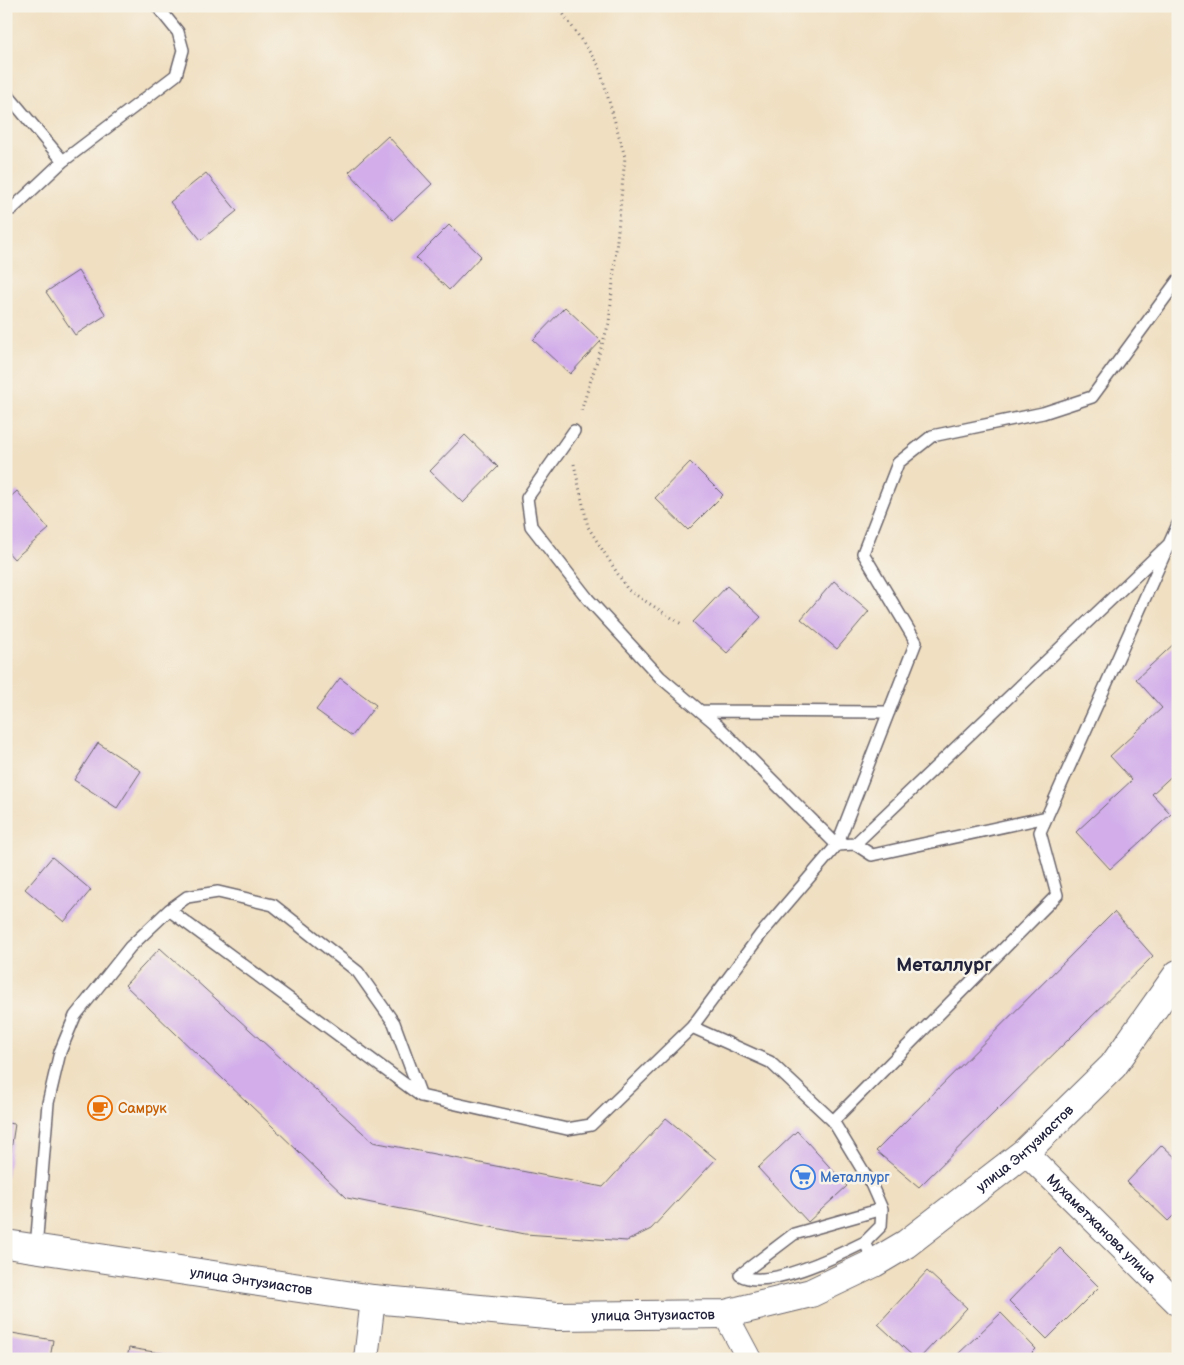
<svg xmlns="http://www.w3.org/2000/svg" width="1184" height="1365" viewBox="0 0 1184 1365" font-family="'Balsamiq Sans',sans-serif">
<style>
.building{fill:#d2adea}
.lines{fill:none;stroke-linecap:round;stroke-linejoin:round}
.lane-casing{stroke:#6a646a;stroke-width:14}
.street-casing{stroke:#6a646a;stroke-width:26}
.secondary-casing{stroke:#6a646a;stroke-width:30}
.path{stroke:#6a646a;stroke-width:3;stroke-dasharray:1 4;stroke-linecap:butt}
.lane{stroke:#fff;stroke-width:11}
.street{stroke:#fff;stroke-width:24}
.secondary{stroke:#fff;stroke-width:28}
.labels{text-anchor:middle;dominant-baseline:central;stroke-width:5;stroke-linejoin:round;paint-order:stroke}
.food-label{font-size:14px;fill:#c56008;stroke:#f7f3e8;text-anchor:start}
.street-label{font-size:14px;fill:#22223b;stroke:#f7f3e8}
.shop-label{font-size:14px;fill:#366cbe;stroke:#f7f3e8;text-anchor:start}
.district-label{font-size:19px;font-weight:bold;fill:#22223b;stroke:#f7f3e8}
</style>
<rect width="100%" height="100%" fill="#f7f3e8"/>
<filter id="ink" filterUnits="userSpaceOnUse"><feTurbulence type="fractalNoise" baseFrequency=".02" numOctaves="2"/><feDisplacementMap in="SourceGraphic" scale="10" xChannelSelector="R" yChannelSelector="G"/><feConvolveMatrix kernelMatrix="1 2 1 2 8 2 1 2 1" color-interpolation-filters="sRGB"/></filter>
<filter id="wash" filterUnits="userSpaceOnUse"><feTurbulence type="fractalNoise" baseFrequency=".0096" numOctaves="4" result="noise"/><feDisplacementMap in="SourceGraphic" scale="20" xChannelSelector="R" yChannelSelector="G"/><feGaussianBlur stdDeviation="1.12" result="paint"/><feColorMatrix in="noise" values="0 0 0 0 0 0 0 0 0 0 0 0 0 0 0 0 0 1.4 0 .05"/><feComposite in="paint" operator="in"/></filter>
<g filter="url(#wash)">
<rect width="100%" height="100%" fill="#f0dfc1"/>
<g id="blocks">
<!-- building -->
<path class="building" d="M388 136 432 184 393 220 349 172Z
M206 173 237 211 201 240 170 202Z
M449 225 481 256 449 290 416 258Z
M78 271 106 315 75 335 46 292Z
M565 307 601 341 570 374 533 340Z
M465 435 498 467 463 503 430 471Z
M690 462 723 495 688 530 655 498Z
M17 491 49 529 14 559 6 550V501Z
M834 581 869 611 837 649 801 619Z
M727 586 761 617 727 653 693 622Z
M1178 640V770L1152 794 1171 814 1110 869 1076 832 1132 780 1110 756 1162 708 1136 679Z
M340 678 376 705 352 736 316 710Z
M98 743 141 771 117 808 74 780Z
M52 857 91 890 64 922 25 889Z
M1114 912 1153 956 919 1187 876 1151Z
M160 948 373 1142 603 1187 666 1118 716 1159 651 1229 627 1241 525 1234 347 1198 125 985Z
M6 1123 15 1124 7 1176H6Z
M797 1131 847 1186 808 1222 758 1168Z
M1162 1145 1178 1160V1211L1168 1221 1127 1182Z
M1060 1248 1099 1287 1047 1339 1009 1301Z
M927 1271 967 1308 919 1359H916L878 1324Z
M1001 1313 1036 1349 1026 1359H958L956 1356Z
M6 1332 53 1340 50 1359H6Z
M129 1348 180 1356 179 1359H127Z"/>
</g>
</g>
<g filter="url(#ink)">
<use href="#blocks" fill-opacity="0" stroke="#6a646a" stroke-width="1"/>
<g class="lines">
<defs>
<path id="lane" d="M6 93 63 161 12 209
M63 161 176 75 183 50 178 32 157 6
M574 431 527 498 531 526 588 599 660 677 717 725 837 845 761 934 692 1027
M1168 545 855 844 837 845 916 642 863 553 898 463 932 436 1043 413 1092 397 1178 280
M702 711 889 712
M855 844 872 855 1047 817
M169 910 187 897 218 892 273 905 358 972 394 1023 421 1096
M833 1121 1057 895 1040 832 1178 524
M865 1242C839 1255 767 1291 740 1275L794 1234 882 1209
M36 1248 48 1103 60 1052 75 1016 130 947 169 910 421 1096 567 1129 591 1125 692 1027 770 1062 833 1121 871 1184 882 1209 881 1226 865 1242 874 1263"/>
<g id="street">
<path id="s1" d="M1025 1152 1178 1304"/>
<path d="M725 1314 749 1359"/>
<path d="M366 1359 373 1299"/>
</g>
<g id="secondary">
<path id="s2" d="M6 1244 373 1299 557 1316 725 1314 811 1293 874 1263 906 1244 1025 1152 1113 1066 1178 974"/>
</g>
</defs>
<!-- lane casing -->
<use href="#lane" class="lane-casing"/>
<!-- street casing -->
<use href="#street" class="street-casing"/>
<!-- secondary casing -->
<use href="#secondary" class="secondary-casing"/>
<!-- path -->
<path class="path" d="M558 6 599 66 625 157 609 323 580 414
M574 464 588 527 628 590 683 625"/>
<!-- lane -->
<use href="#lane" class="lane"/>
<!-- street -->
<use href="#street" class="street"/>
<!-- secondary -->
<use href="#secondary" class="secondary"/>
</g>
</g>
<!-- icons -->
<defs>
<symbol id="cafe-ring" viewBox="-11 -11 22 22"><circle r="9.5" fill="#f7f3e8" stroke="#e8710a" stroke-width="1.5"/><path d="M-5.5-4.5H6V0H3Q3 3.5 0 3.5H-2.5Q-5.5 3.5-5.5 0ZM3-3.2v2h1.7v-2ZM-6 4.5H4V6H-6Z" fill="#e8710a"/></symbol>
<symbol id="supermarket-ring" viewBox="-11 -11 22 22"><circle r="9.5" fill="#f7f3e8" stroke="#3f7fe0" stroke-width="1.5"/><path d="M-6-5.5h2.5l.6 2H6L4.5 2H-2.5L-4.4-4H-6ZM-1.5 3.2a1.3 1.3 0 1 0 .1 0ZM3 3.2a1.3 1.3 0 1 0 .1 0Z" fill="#3f7fe0"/></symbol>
</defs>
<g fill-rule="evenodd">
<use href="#cafe-ring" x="86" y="1094" width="28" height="28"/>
<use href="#supermarket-ring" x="789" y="1163" width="28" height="28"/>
</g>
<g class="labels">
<!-- food labels -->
<g class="food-label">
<text x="118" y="1108">Самрук</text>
</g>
<!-- street labels -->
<g class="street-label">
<text stroke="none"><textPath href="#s2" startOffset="1072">улица Энтузиастов</textPath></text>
<text stroke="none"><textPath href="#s1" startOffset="108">Мухаметжанова улица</textPath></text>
<text stroke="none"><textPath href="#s2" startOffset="248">улица Энтузиастов</textPath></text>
<text stroke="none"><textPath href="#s2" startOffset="652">улица Энтузиастов</textPath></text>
</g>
<!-- shop labels -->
<g class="shop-label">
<text x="820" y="1177">Металлург</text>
</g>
<!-- district labels -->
<g class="district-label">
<text x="944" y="965">Металлург</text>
</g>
</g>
<!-- margin -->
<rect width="1184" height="1365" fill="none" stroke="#f7f3e8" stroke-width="25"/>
</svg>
